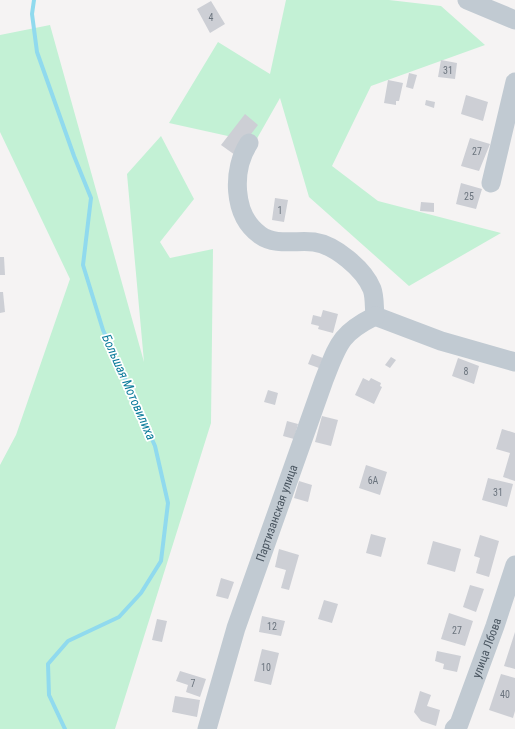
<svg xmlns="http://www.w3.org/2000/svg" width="515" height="729" viewBox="0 0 515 729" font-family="'Roboto Condensed',sans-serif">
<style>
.green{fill:#c3f1d5}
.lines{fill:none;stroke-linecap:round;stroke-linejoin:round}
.stream{stroke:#90daee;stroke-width:4}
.building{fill:#cdcfd5}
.minor{stroke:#c1cad2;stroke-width:19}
.labels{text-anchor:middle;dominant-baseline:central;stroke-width:3.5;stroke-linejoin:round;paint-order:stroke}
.number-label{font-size:10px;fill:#6b747e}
.street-label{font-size:12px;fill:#4a5661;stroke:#fff}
.water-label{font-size:13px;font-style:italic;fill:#0c7c9b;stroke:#fff}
</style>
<rect width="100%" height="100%" fill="#f5f3f3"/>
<!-- green -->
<path class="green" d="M286 0H389L441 6 485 45 371 86 332 166 378 201 501 233 409 286 309 197 280 98 255 142 169 123 218 42 270 74Z
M50 25 144 362 127 174 161 136 194 199 160 242 170 258 213 249 211 423 115 729H0V465L16 435 70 279 0 132V35Z"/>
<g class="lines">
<!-- stream -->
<path class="stream" d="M34 0 32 14 37 52 74 156 91 198 83 265 103 330 155 446 168 503 161 561 141 593 119 617 68 641 48 664 49 695 65 729"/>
</g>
<!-- building -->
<path class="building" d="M211 1 225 24 210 33 197 9Z
M441 60 457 63 455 79 438 77Z
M409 73 417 75 413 89 406 87Z
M388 80 403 83 399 101H396V105L384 103Z
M466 95 488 102 483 121 461 114Z
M426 100 435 102 434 108 425 105Z
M245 114 258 125 235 155 221 145Z
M470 138 490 144 479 171 461 166Z
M461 183 482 189 476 209 456 204Z
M275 198 288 200 284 222 272 220Z
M421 202 434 203V212L420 211Z
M0 257H4L5 275H0Z
M0 292H3L5 312 0 313Z
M323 310 338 314 333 333 318 329 319 326 311 324 313 315 321 317Z
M312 354 323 358 319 368 308 364Z
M391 357 396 360 390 368 385 365Z
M458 358 479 366 474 384 452 376Z
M363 378 369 381 371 378 381 383 380 386 382 387 374 404 355 395Z
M268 390 278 393 275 405 264 402Z
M322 416 338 420 331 446 315 442Z
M287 421 298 424 294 439 283 436Z
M502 429 515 433V481L503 477 510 453 496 449Z
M366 465 387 472 380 495 359 488Z
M488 478 513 484 507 507 482 500Z
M299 481 312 485 308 502 294 498Z
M371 534 386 538 381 557 366 553Z
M480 535 499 541 489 577 476 573 480 558 474 556Z
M433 541 461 549 455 572 427 564Z
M279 549 299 555 289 590 281 588 286 570 275 567Z
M221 578 234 582 228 599 216 596Z
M470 585 484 589 476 612 463 607Z
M324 600 338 604 332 623 318 619Z
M449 613 473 621 465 646 441 639Z
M262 616 285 621 281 636 259 632Z
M157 619 167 621 162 642 152 640Z
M515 632V669L504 666Z
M262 649 279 653 271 685 254 681Z
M437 651 461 656 457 672 443 669 444 664 435 661Z
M180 671 206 679 200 697 186 692 188 685 176 681Z
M501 674 515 678V711L513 718 489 710Z
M420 691 431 695 427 706 440 710 436 726 421 721 414 712Z
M175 696 200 700 197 717 172 712Z"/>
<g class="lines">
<!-- minor -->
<g class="minor">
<path d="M467 0 515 20"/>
<path d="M249 143C232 169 232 215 260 235 275 246 297 240 314 242 335 245 364 269 372 289 375 297 374 308 375 316"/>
<path d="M491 183 515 82"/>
<path d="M375 316 441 341 515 362"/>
<path id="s1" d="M207 729 236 628 324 380C338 345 339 334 375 316"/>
<path id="s2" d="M454 729 459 724 495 626 515 565"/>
</g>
</g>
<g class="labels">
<!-- number labels -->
<g class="number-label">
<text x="211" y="17">4</text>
<text x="448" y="70">31</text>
<text x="477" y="151">27</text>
<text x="469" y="196">25</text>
<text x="280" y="210">1</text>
<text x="466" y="371">8</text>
<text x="373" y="480">6А</text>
<text x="498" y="492">31</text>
<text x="272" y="626">12</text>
<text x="457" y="630">27</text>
<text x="266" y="667">10</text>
<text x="193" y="683">7</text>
<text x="505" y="694">40</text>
</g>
<!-- street labels -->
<g class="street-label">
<text stroke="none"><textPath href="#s1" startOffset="227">Партизанская улица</textPath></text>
<text stroke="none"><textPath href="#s2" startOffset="88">улица Лбова</textPath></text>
</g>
<!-- water labels -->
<g class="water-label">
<text transform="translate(129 387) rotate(66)">Большая Мотовилиха</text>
</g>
</g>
</svg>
